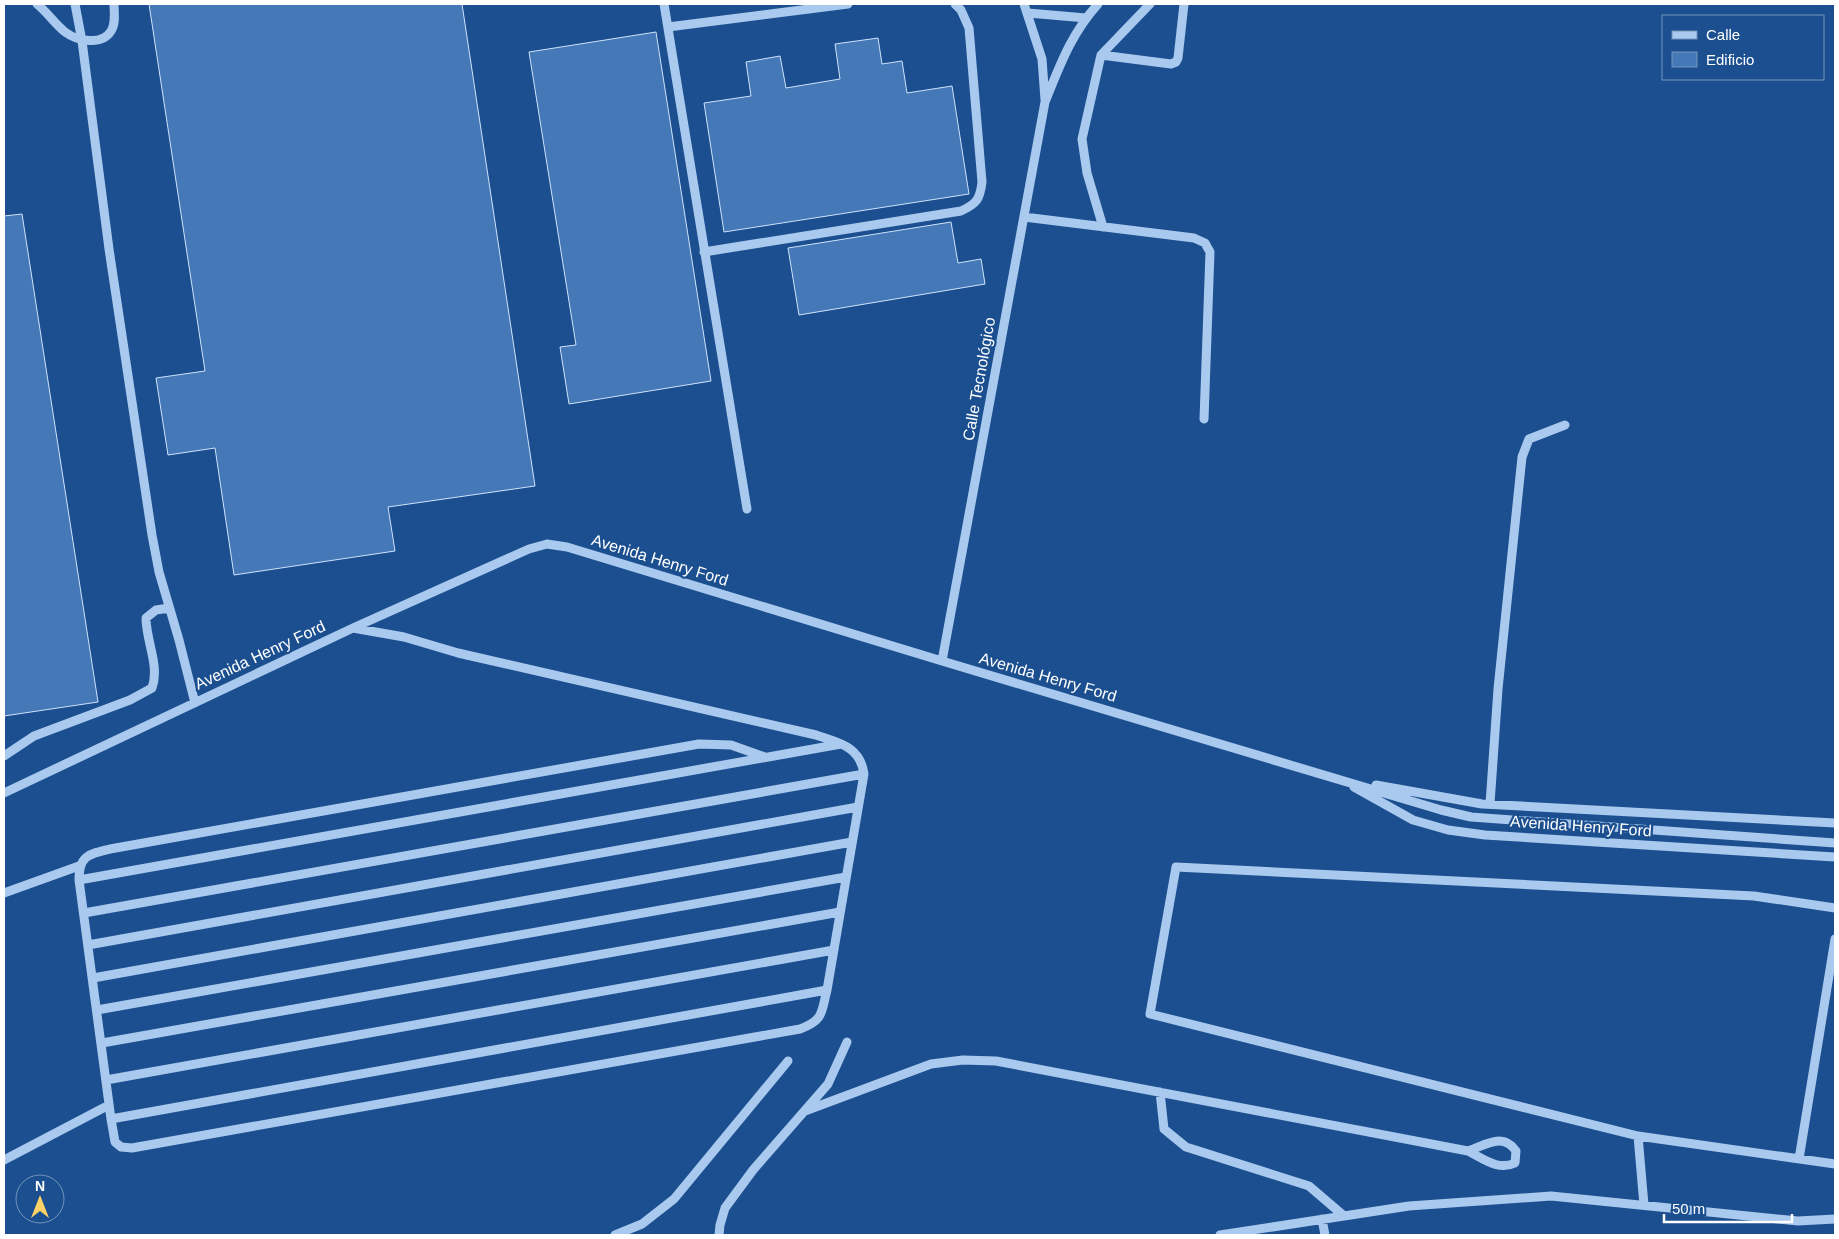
<svg xmlns="http://www.w3.org/2000/svg" width="1839" height="1239" viewBox="0 0 1839 1239" font-family="Helvetica,sans-serif">
<style>
.building{fill:#4478b7;stroke:#cfe3fa}
.lines{fill:none;stroke-linecap:round;stroke-linejoin:round}
.minor{stroke:#a9c9ee;stroke-width:9}
.labels{text-anchor:middle;dominant-baseline:central;stroke-width:4.5;stroke-linejoin:round;paint-order:stroke}
.street-label{font-size:16px;fill:#fff;stroke:#1b4f8f}
</style>
<rect width="100%" height="100%" fill="#1b4f8f"/>
<!-- building -->
<path class="building" d="M149 4H462L535 486 388 507 395 551 234 575 215 448 168 455 156 378 205 371Z
M656 32 711 381 569 404 560 347 576 345 529 52Z
M878 38 882 64 902 61 907 93 952 86 969 194 724 232 704 103 751 96 746 62 780 56 786 88 840 79 835 44Z
M22 214 98 702 4 716V216Z
M951 222 958 263 981 259 985 284 799 315 788 248Z"/>
<g class="lines">
<!-- minor -->
<path class="minor" d="M37 4C47 12 55 24 65 32 77 41 102 46 111 31 116 24 114 12 114 4
M75 4 82 41 109 249 152 535 159 572 179 640 195 703
M664 4 747 509
M1024 4 1042 59 1045 100
M1028 13 1086 18
M668 27 848 4
M1101 55 1171 64 1176 62 1178 58 1184 4
M1024 217 1194 238 1205 243 1210 252 1204 419
M1103 227 1087 173 1082 139 1101 55 1150 4
M704 252 961 211C976 204 980 200 982 182L969 28 961 10 955 4
M353 628 404 637 458 653 816 735C839 743 860 746 864 774L827 990
M942 661 1045 102C1060 65 1071 34 1098 4
M4 756 34 736 130 700 152 688C160 666 146 641 146 618L156 610 169 608
M1376 785 1482 804 1835 823
M1354 787 1413 820 1448 830 1485 835 1835 857
M4 793 353 628 529 549 547 544 567 547 942 661 1441 810 1471 817 1835 843
M1490 804 1498 689 1522 457 1529 439 1565 425
M79 880 841 744
M4 893 79 866
M1835 908 1754 896 1176 867 1150 1014 1638 1136 1835 1164
M84 913 864 774
M88 945 858 807
M93 978 852 842
M97 1010 846 877
M102 1043 840 912
M106 1080 834 950
M1160 1092 1164 1129 1186 1147 1309 1186 1344 1216
M805 1111 931 1064 963 1060 996 1061 1468 1151C1484 1159 1498 1171 1515 1163L1516 1151C1503 1132 1486 1145 1468 1151
M111 1119 827 990C821 1013 824 1020 800 1029L132 1148 121 1147 115 1142 111 1119 79 880C79 856 88 854 110 849L699 744 731 745 765 757
M1638 1136 1644 1205
M1799 1159 1835 939
M4 1160 109 1105
M1322 1219 1325 1235
M615 1235 642 1224 674 1199 788 1061
M719 1235 720 1225 725 1208 753 1170 828 1084 847 1042
M1220 1235 1409 1206 1551 1196 1798 1221 1835 1219"/>
</g>
<g class="labels">
<!-- street labels -->
<g class="street-label">
<text transform="translate(979 379) rotate(-80)">Calle Tecnológico</text>
<text transform="translate(660 560) rotate(17)">Avenida Henry Ford</text>
<text transform="translate(260 655) rotate(-25)">Avenida Henry Ford</text>
<text transform="translate(1048 677) rotate(16)">Avenida Henry Ford</text>
<text transform="translate(1581 826) rotate(4)">Avenida Henry Ford</text>
</g>
</g>
<!-- border -->
<rect width="1839" height="1239" fill="none" stroke="#ffffff" stroke-width="10"/>
<!-- legend -->
<rect x="1662" y="15" width="162" height="65" fill="#1b4f8f" stroke="#7695bc"/>
<rect x="1672" y="31" width="25" height="8" fill="#a9c9ee" stroke="#7695bc"/>
<text x="1706" y="40" font-size="15" fill="#ffffff">Calle</text>
<rect x="1672" y="52" width="25" height="15" fill="#4478b7" stroke="#7695bc"/>
<text x="1706" y="65" font-size="15" fill="#ffffff">Edificio</text>
<!-- north arrow -->
<g transform="translate(40 1199)"><circle r="24" fill="#1b4f8f" stroke="#7695bc"/>
<path d="M0-4L9 19L0 12L-9 19Z" fill="#ffd166"/>
<text y="-8" font-size="14" font-weight="bold" text-anchor="middle" fill="#ffffff">N</text>
</g>
<!-- scale -->
<path d="M1664 1214v8h128v-8" fill="none" stroke="#ffffff" stroke-width="2.5"/>
<text x="1672" y="1214" font-size="15" fill="#ffffff" stroke="#1b4f8f" stroke-width="4" paint-order="stroke">50 m</text>
</svg>
